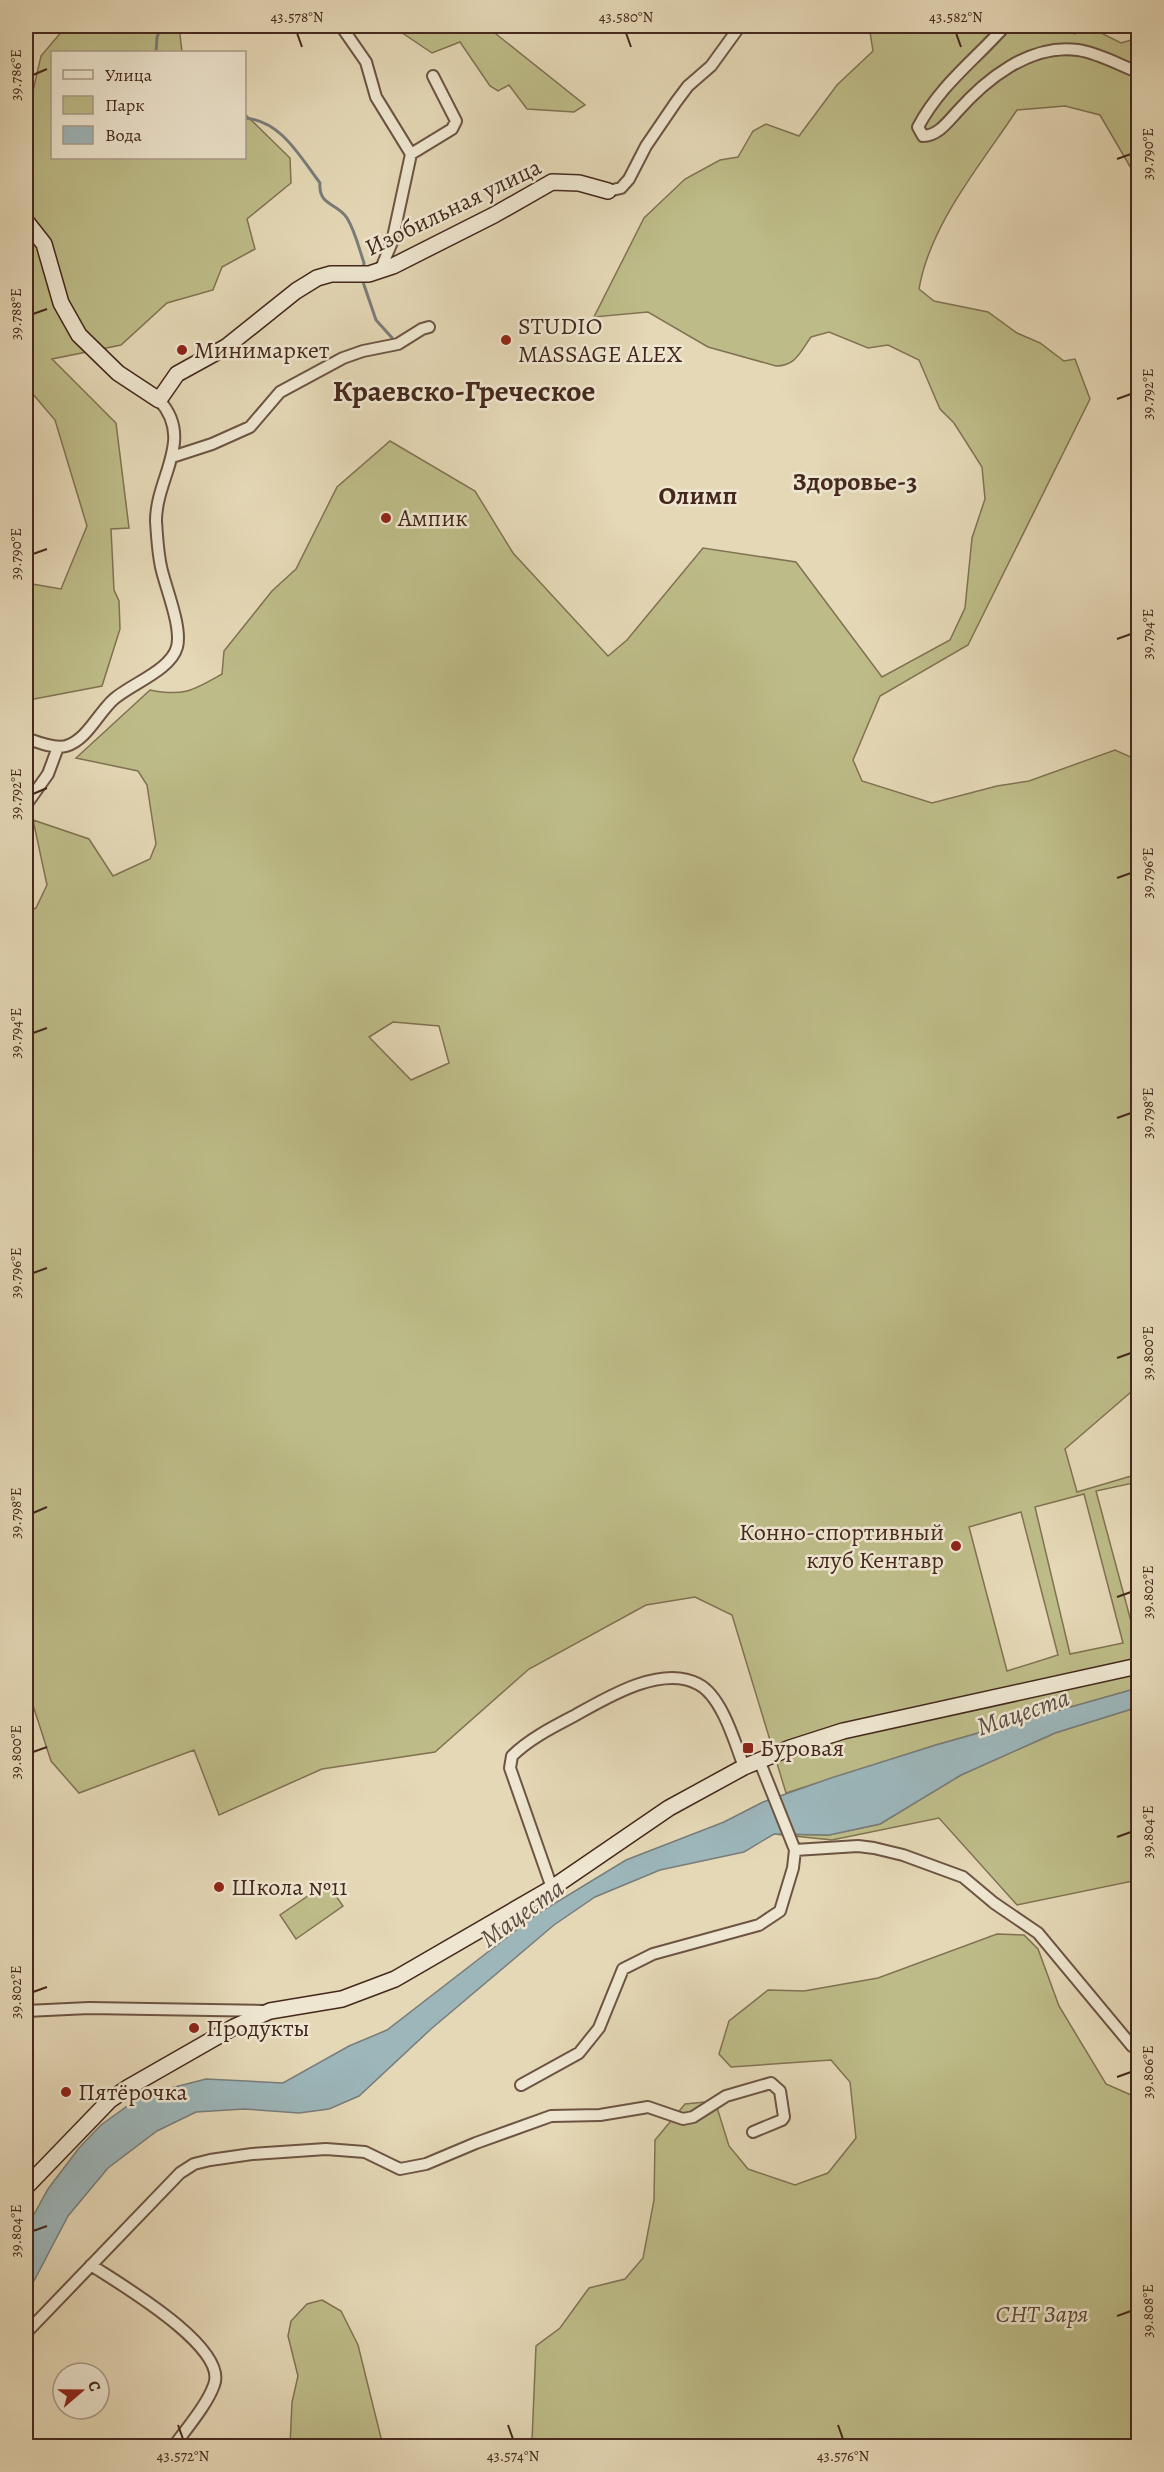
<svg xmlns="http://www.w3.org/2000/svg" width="1164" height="2472" viewBox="0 0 1164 2472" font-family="Alegreya,serif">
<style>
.green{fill:#bdbc88;stroke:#817252;stroke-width:1.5;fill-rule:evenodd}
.water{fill:#9cb6ba;stroke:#797d7b;stroke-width:1.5}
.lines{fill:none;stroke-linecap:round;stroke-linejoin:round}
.stream{stroke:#797d7b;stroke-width:3}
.street-casing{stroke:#6d5443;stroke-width:14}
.secondary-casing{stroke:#45281d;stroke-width:18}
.street{stroke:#eee6d0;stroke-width:10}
.secondary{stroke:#eee6d0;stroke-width:15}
.ticks{fill:none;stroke:#45281d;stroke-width:2}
.poi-dot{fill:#8f2418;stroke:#eee6d0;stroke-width:2}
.labels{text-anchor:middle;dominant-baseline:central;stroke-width:5;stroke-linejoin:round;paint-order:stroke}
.street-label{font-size:24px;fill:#45281d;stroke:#eee6d0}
.poi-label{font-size:24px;fill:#45281d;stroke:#eee6d0;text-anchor:start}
.park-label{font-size:24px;font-style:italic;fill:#5d4632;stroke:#eee6d0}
.neighbourhood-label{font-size:26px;font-weight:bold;fill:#45281d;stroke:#eee6d0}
.water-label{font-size:26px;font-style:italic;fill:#5b4c44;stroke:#eee6d0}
.district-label{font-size:30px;font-weight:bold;fill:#45281d;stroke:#eee6d0}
.neatline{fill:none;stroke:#45281d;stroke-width:2}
.ticks-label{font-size:15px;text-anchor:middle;fill:#45281d}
</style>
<rect width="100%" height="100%" fill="#e5d8b6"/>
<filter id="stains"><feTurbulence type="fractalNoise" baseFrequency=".00333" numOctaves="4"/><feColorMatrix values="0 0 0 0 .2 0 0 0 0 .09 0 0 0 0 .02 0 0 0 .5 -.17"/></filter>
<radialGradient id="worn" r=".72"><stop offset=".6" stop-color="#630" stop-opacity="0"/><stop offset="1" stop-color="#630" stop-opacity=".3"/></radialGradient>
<!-- green -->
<path class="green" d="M63 26H179L182 52H52V158H244L245 114 290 158 291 183 247 219 255 249 222 267 213 290 167 303 121 345 52 359 116 423 129 528 111 529 114 590 119 601 120 629 102 686 29 700 26 699V583L61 589 87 526 55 420 26 386V121L41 56 63 30Z
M392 26H486L585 105 574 112 527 109 509 85 498 91 490 86 460 42 432 53Z
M869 26H1056V29L1075 34 1083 26H1087L1121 43 1138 38V164L1132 170 1100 115 1065 106 1017 110C981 164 930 224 919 289L934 301 988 312 1017 333 1040 343 1064 361 1075 359 1090 399 968 645 880 696 853 760 862 781 932 803 997 786 1029 781 1115 750 1135 759 1138 757V1386L1065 1449 1077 1492 1138 1474V1482L1096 1491 1136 1640H1138V1688L936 1745 786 1793 732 1615 695 1597 646 1605 529 1669 435 1752 322 1769 219 1815 194 1750 79 1793 51 1761 28 1690H26V913L36 908 47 885 33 820 89 839 113 876 150 859 156 844 147 785 138 771 76 758 150 690C184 697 194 690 222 674L224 651 272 591 296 569 337 487 390 441 475 491 513 553 608 656 627 640 703 548 796 562 882 677 950 640 965 608 972 538 985 499 982 467 954 423 940 409 919 360 888 345 868 348 829 332 811 337C800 352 796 366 776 366L708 347 648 312 594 317 644 218 685 179 720 160 738 157 753 131 766 124 799 136 837 85 873 51ZM393 1022 439 1026 449 1063 411 1080 369 1037ZM1084 1494 1123 1643 1070 1654 1035 1507ZM1021 1512 1058 1655 1007 1671 969 1527Z
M1138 1707V1880L1017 1905 939 1818 832 1840 774 1834 829 1835 880 1824 961 1775 1055 1733Z
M327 1883 343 1906 296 1939 280 1915Z
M997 1934 1024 1935 1038 1949 1059 2006 1106 2084 1138 2098V2446H530L532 2440 536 2346 560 2328 589 2288 625 2279 643 2258 654 2200 655 2140 685 2104 715 2101 729 2146 748 2169 795 2185 828 2173 856 2138 850 2082 831 2060 731 2067 719 2054 729 2021 768 1990 804 1991 878 1978Z
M322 2300 341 2311 358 2345 383 2446H290L292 2402 298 2376 288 2336 291 2321 307 2304Z"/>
<!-- water -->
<path class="water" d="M1138 1688V1707L1055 1733 961 1775 880 1824 829 1835 774 1834 744 1852 660 1870 595 1897 554 1925 431 2029 359 2096 329 2109 299 2113 244 2109 196 2112 157 2131 108 2168 68 2216 34 2281 26 2294V2229L48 2189 79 2148 101 2125 133 2102 163 2090 206 2079 283 2083 349 2046 387 2030 537 1914 626 1860 724 1822 763 1802 831 1778 936 1745Z"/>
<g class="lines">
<!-- stream -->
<path class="stream" d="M156 52 157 37 162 26
M244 118C281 120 300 157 320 183 318 206 338 203 347 218 355 231 359 248 364 263L363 270
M362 279 376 320 394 340"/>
<defs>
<path id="street" d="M341 26 366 62 376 97 411 154 392 242 380 271
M842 26H855
M1005 26C974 61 941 84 918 127L923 136C937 136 947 123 956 113 985 80 1030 43 1078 50 1099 53 1119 65 1138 72
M411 154 452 129 456 121 433 76
M608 191 621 188 629 179 646 146 676 102 688 86 711 66 740 26
M172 457 212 444 250 427 280 392 343 358 363 351 398 344 422 329 429 327
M26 738C37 742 54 749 66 746 87 740 98 713 114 699 131 684 171 670 177 647 182 628 167 591 162 571 158 556 157 537 156 521 156 477 195 439 159 400
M26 805 48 774 58 747
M795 1850 858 1846 874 1848 903 1855 963 1877 994 1903 1038 1933 1132 2046 1138 2050
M552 1888 510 1768 512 1756C529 1739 553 1727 574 1716 606 1698 661 1664 698 1684 722 1696 735 1743 744 1767
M26 2011 89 2008 265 2011
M521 2085 579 2053 599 2028 623 1969 653 1954 759 1925 780 1911 793 1868 795 1850 759 1760
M91 2265C118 2283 229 2347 214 2385 207 2405 186 2429 174 2446
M26 2333 180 2173 194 2164 210 2160 252 2154 326 2149 365 2152 400 2169 426 2164 476 2143 551 2116 600 2115 648 2107 683 2119 693 2117 726 2096 771 2083 780 2091 784 2117 782 2120 753 2132"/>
<path id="secondary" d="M26 221 44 244 61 303 79 335 118 373 159 400 177 374 226 347 296 291 317 278 331 274H369L393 266 494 215 552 182 579 183 608 191
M26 2187 110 2100 129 2087 234 2027 270 2011 342 1999 395 1979 552 1888 669 1808 744 1767 790 1748 843 1731 1138 1666"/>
</defs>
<!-- street casing -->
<use href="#street" class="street-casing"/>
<!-- secondary casing -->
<use href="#secondary" class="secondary-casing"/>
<!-- street -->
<use href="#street" class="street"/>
<!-- secondary -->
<use href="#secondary" class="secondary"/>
</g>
<!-- ticks -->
<path class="ticks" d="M297 33 302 47M626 33 631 47M956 33 961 47M33 75 47 69M1117 159 1131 154M33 314 47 309M1117 399 1131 394M33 554 47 549M1117 639 1131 634M33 794 47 788M1117 878 1131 873M33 1033 47 1028M1117 1118 1131 1113M33 1273 47 1268M1117 1358 1131 1353M33 1513 47 1507M1117 1597 1131 1592M33 1752 47 1747M1117 1837 1131 1832M33 1992 47 1987M1117 2077 1131 2072M33 2231 47 2226M1117 2316 1131 2311M178 2425 183 2439M508 2425 513 2439M838 2425 843 2439"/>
<!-- markers -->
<g class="poi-dot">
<circle cx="506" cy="340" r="6"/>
<circle cx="182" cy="350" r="6"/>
<circle cx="386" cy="518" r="6"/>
<circle cx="956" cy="1546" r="6"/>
<rect x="742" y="1742" width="12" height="12" rx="3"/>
<circle cx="219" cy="1887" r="6"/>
<circle cx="194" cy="2028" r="6"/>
<circle cx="66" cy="2092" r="6"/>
</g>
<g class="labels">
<!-- street labels -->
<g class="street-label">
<text transform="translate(453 207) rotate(-26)">Изобильная улица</text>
</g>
<!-- poi labels -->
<g class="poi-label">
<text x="518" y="326">STUDIO<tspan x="518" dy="28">MASSAGE ALEX</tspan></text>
<text x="194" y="350">Минимаркет</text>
<text x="398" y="518">Ампик</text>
<text x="944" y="1532" text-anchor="end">Конно-спортивный<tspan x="944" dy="28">клуб Кентавр</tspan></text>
<text x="760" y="1748">Буровая</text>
<text x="231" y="1887">Школа №11</text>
<text x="206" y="2028">Продукты</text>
<text x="78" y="2092">Пятёрочка</text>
</g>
<!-- park labels -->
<g class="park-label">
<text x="1042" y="2314">СНТ Заря</text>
</g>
<!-- neighbourhood labels -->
<g class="neighbourhood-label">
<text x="855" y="481">Здоровье-3</text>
<text x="698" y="495">Олимп</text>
</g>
<!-- water labels -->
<g class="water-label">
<text transform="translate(1023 1712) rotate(-19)">Мацеста</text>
<text transform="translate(522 1913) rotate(-36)">Мацеста</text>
</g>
<!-- district labels -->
<g class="district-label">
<text x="464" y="391">Краевско-Греческое</text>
</g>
</g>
<!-- margin -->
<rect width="1164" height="2472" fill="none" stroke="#e5d8b6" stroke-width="66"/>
<!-- legend -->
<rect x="51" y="51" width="195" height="108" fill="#eee6d0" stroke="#aa9a88" stroke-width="1.5"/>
<rect x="63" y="70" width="30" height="9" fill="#eee6d0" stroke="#aa9a88" stroke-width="1.5"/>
<text x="105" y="81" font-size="18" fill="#45281d">Улица</text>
<rect x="63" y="96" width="30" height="18" fill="#bdbc88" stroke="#aa9a88" stroke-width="1.5"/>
<text x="105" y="111" font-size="18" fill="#45281d">Парк</text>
<rect x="63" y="126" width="30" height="18" fill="#9cb6ba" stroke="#aa9a88" stroke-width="1.5"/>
<text x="105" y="141" font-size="18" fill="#45281d">Вода</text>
<!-- north arrow -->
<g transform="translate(81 2391) rotate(70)"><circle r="28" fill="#eee6d0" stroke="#aa9a88" stroke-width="1.5"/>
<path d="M0-4.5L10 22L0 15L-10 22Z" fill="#8f2418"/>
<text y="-9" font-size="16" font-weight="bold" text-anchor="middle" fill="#45281d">С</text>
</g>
<rect x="33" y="33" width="1098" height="2406" class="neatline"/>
<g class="ticks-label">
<text x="297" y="22">43.578°N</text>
<text x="626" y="22">43.580°N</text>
<text x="956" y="22">43.582°N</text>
<text transform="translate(16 75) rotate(-90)" y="5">39.786°E</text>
<text transform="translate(1148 154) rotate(-90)" y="5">39.790°E</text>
<text transform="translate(16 314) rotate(-90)" y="5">39.788°E</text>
<text transform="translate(1148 394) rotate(-90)" y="5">39.792°E</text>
<text transform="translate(16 554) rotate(-90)" y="5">39.790°E</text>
<text transform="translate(1148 634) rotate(-90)" y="5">39.794°E</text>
<text transform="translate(16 794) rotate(-90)" y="5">39.792°E</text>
<text transform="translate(1148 873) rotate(-90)" y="5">39.796°E</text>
<text transform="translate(16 1033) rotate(-90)" y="5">39.794°E</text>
<text transform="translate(1148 1113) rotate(-90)" y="5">39.798°E</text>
<text transform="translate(16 1273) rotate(-90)" y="5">39.796°E</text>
<text transform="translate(1148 1353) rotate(-90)" y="5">39.800°E</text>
<text transform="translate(16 1513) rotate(-90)" y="5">39.798°E</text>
<text transform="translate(1148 1592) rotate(-90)" y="5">39.802°E</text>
<text transform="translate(16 1752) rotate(-90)" y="5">39.800°E</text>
<text transform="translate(1148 1832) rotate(-90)" y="5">39.804°E</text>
<text transform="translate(16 1992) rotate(-90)" y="5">39.802°E</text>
<text transform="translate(1148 2072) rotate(-90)" y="5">39.806°E</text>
<text transform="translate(16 2231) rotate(-90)" y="5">39.804°E</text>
<text transform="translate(1148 2311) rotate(-90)" y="5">39.808°E</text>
<text x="183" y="2461">43.572°N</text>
<text x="513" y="2461">43.574°N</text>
<text x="843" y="2461">43.576°N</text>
</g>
<rect width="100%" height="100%" filter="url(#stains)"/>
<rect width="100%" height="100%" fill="url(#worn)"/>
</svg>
